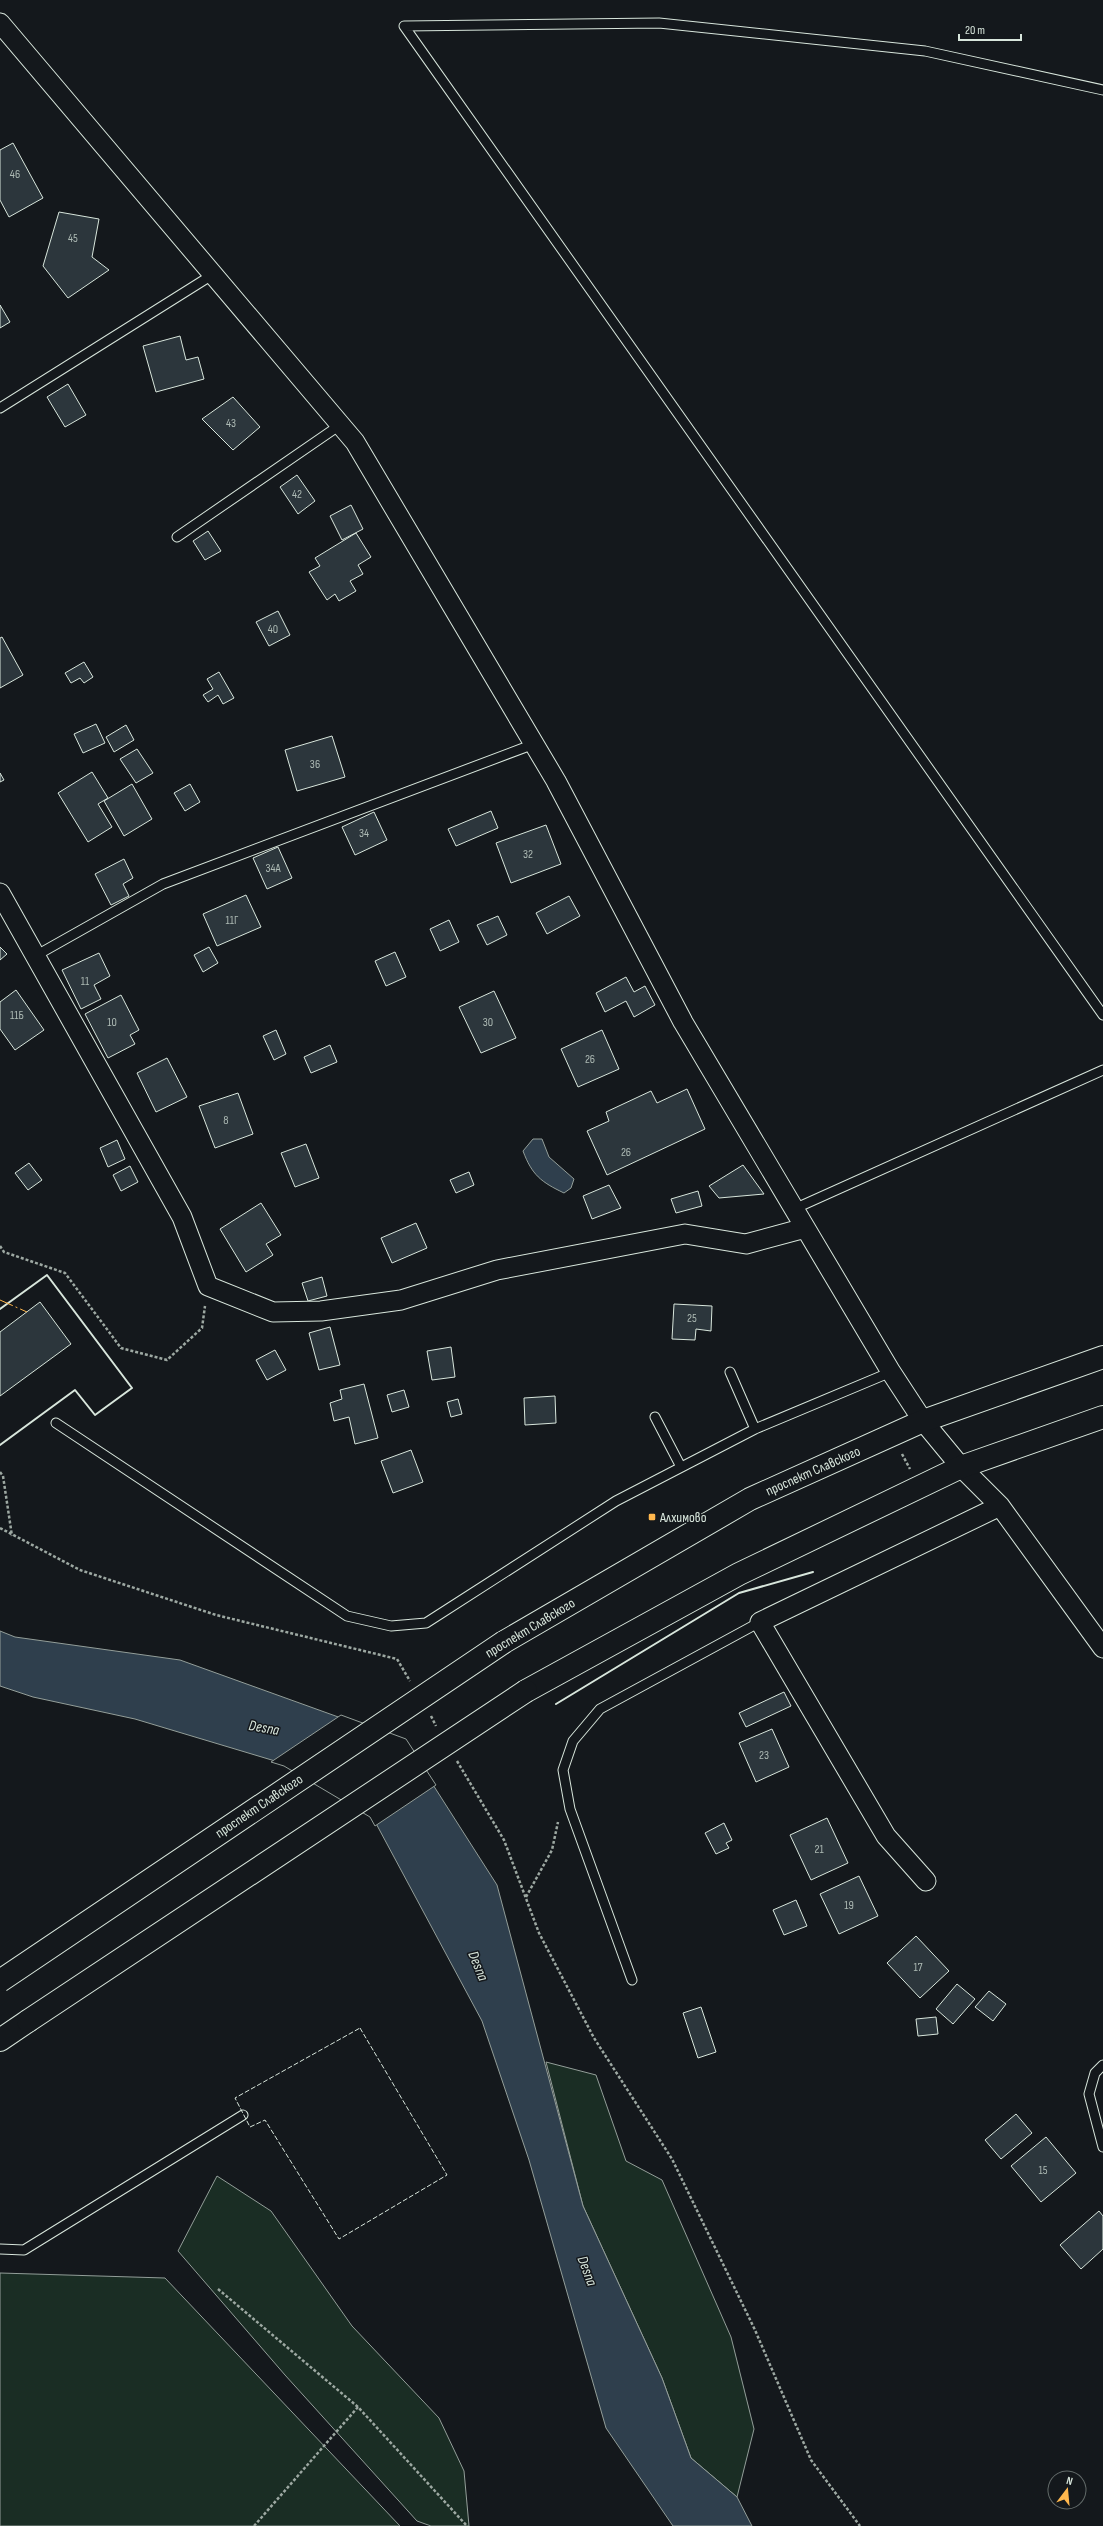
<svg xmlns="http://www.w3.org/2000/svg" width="1103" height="2526" viewBox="0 0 1103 2526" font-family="'Sofia Sans Condensed',sans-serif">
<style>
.green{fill:#1a2d24;stroke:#939e99}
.water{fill:#2f3f4d;stroke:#939e99}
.pier{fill:#14181c;stroke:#939e99}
.building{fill:#2c363c;stroke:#d8e6dc}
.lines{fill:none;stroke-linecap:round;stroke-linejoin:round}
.lane-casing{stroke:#d8e6dc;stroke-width:11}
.street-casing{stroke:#d8e6dc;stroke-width:21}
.secondary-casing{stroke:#d8e6dc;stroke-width:24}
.path{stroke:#9da8a2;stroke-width:2.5;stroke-dasharray:3 2;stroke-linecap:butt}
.lane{stroke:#14181c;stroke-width:9}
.street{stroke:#14181c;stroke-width:19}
.secondary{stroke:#14181c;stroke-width:22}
.secondary-bridge-casing{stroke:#d8e6dc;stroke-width:24;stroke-linecap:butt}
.secondary-bridge{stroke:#14181c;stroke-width:22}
.fence{stroke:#d8e6dc;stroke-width:1;stroke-dasharray:5 2;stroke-linecap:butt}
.wall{stroke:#d8e6dc;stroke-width:2}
.power{stroke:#ffb74d;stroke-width:1;stroke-dasharray:14 3 2 3;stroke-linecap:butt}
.poi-dot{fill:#ffb74d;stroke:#14181c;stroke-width:1.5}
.labels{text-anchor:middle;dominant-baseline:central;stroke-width:3;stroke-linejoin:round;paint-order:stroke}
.number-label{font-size:12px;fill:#adbab4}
.street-label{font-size:14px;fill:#d8e6dc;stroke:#14181c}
.poi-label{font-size:14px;fill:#d8e6dc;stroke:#14181c;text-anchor:start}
.water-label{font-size:15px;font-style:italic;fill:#d8e6dc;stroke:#14181c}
</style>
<rect width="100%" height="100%" fill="#14181c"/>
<!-- green -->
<path class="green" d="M546 2062 596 2075 626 2161 662 2180 731 2337 754 2429 737 2497 691 2458 662 2378 583 2206Z
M217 2176 271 2211 352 2326 439 2418 464 2471 469 2526H431L417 2521 285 2375 178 2251Z
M0 2273 165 2278 400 2526H0Z"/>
<!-- water -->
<path class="water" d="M533 1139H542L549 1157 574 1179 571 1188 564 1193C541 1182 532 1175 523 1151Z
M0 1631 15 1637 180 1660 405 1741 497 1885 583 2206 662 2378 691 2458 737 2497 752 2526H673L606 2428 529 2160 482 2021 372 1816 285 1764 135 1719 33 1697 0 1686Z"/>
<!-- pier -->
<path class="pier" d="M341 1715 406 1739 436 1785 375 1826 370 1817 284 1766 271 1762Z"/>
<!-- building -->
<path class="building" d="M13 143 43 198 9 217 0 200V150Z
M59 212 99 219 92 257 109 270 68 298 43 266Z
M0 305 10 322 0 328Z
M180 336 186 360 198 357 204 379 156 392 143 346Z
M68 384 86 415 65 427 47 397Z
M233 397 260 427 233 450 202 419Z
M297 475 315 501 298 514 280 487Z
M351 505 363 529 342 540 330 516Z
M208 531 221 551 205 560 193 541Z
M356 533 371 557 358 565 363 574 350 581 356 591 339 601 335 594 327 600 309 572 320 566 315 558Z
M278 611 290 635 269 646 256 622Z
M2 637 23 675 0 688V638Z
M84 662 93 677 84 683 80 678 71 683 65 673Z
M219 672 234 698 223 704 218 695 208 702 203 695 213 689 207 679Z
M96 724 105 743 83 753 74 734Z
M126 725 134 740 114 752 106 737Z
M332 736 345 777 297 791 285 750Z
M137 749 153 773 136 783 120 759Z
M92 772 108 798 98 804 112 827 88 842 58 793Z
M0 773 4 780 0 782Z
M132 784 152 819 124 836 104 801Z
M190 784 200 802 185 811 174 793Z
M491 811 498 828 456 846 448 829Z
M374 812 387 840 355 855 342 827Z
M546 825 561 864 511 883 496 843Z
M278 847 292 878 267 889 253 858Z
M124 859 133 878 123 884 129 896 111 905 95 874Z
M246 895 261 927 217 946 203 914Z
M569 896 580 916 547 934 536 913Z
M498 916 507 935 487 945 477 925Z
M449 920 459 942 440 951 430 929Z
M0 947 7 954 0 960Z
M209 947 218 963 203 972 194 955Z
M395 952 406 977 386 986 375 961Z
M99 953 110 976 94 985 101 999 81 1009 62 970Z
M626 977 634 992 645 986 655 1005 634 1017 626 1001 605 1012 596 993Z
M16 990 44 1030 15 1050 0 1029V1002Z
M494 991 516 1038 481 1053 459 1007Z
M121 995 139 1030 130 1035 135 1044 108 1058 85 1014Z
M276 1030 286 1054 274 1060 263 1036Z
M602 1030 619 1069 578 1087 561 1049Z
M330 1045 337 1062 311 1073 304 1057Z
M167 1058 187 1097 156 1112 137 1073Z
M687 1089 705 1129 607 1175 587 1131 609 1121 606 1112 651 1091 657 1103Z
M238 1093 253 1134 215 1148 199 1106Z
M117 1140 125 1159 108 1167 100 1148Z
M306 1144 319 1178 295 1187 281 1153Z
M29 1163 42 1180 28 1190 15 1173Z
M743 1165 764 1194 719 1198 709 1186Z
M130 1166 138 1182 121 1191 113 1175Z
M469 1172 474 1185 456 1193 450 1180Z
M609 1185 621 1208 592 1219 583 1196Z
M698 1191 702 1206 676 1213 671 1199Z
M261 1203 281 1235 266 1244 273 1255 246 1272 220 1229Z
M416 1223 427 1248 392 1263 381 1238Z
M322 1277 327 1296 308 1301 302 1283Z
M40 1302 71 1344 0 1396V1332Z
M674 1304 712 1306 711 1331 696 1329 695 1340 672 1339Z
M330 1327 340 1365 319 1370 309 1333Z
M451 1347 455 1377 432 1380 427 1351Z
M275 1350 286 1370 267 1380 256 1360Z
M364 1384 378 1438 355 1444 349 1417 334 1421 330 1403 342 1399 340 1390Z
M404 1390 409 1407 392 1412 387 1395Z
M555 1396 556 1423 525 1425 524 1398Z
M458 1399 462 1414 451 1417 447 1402Z
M411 1450 423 1482 393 1493 381 1461Z
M784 1692 791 1706 746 1727 739 1713Z
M772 1729 789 1767 756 1782 739 1743Z
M827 1818 848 1863 811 1880 790 1835Z
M724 1823 732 1840 726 1843 729 1848 716 1854 705 1833Z
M859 1876 878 1916 839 1934 820 1894Z
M796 1900 807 1926 784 1935 773 1910Z
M916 1936 949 1971 920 1998 887 1963Z
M957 1984 975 1999 953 2024 936 2009Z
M989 1991 1006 2004 993 2021 975 2007Z
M701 2007 716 2052 698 2058 683 2013Z
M936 2017 938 2034 918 2036 916 2019Z
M1016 2114 1032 2133 1001 2159 985 2140Z
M1046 2137 1076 2173 1041 2202 1011 2166Z
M1099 2211 1103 2216V2249L1081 2269 1060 2245Z"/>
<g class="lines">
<defs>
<path id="lane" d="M1103 90 925 51 659 23 404 26 1103 1015
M0 408 212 275
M177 537 340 425
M37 955 163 884 534 744
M794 1209 1103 1070
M730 1372 755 1429
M655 1417 681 1467
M56 1423 347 1616 391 1626 426 1623 616 1501 755 1429 891 1372
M632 1980 570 1809 563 1770 573 1741 600 1709 760 1622
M1103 2065 1095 2073 1089 2094 1103 2147
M0 2249 24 2250 243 2115"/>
<path id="street" d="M0 23 355 442 556 781 683 1022 891 1372 923 1421 961 1467 1000 1506 1103 1648
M0 893 182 1217 208 1286 273 1312 321 1311 401 1300 497 1270 685 1234 746 1244 805 1228
M926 1881 886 1836 760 1622 1000 1506"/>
<path id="secondary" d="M504 1642 750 1499 923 1421 1103 1357
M526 1691 739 1574 961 1467 1103 1417
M0 2040 28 2021"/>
</defs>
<!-- lane casing -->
<use href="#lane" class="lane-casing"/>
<!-- street casing -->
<use href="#street" class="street-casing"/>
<!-- secondary casing -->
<use href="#secondary" class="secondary-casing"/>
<!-- path -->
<path class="path" d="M0 1246 4 1252 65 1273 121 1348 167 1360 202 1328 205 1306
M902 1454 910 1469
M0 1472 3 1476 12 1536
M0 1528 80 1570 216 1615 397 1659 410 1681
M431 1716 436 1726
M457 1761 504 1840 539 1933 594 2038 672 2159 755 2330 811 2460 860 2526
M526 1897 552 1850 558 1822
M218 2289 358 2407 467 2526
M254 2526 358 2407"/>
<!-- lane -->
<use href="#lane" class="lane"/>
<!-- street -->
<use href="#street" class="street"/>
<!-- secondary -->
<use href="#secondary" class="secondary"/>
<defs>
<path id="secondary-bridge" d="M0 1981 504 1642
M28 2021 526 1691"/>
</defs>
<!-- secondary-bridge casing -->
<use href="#secondary-bridge" class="secondary-bridge-casing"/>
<!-- secondary-bridge -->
<use href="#secondary-bridge" class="secondary-bridge"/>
<!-- fence -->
<path class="fence" d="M360 2028 447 2175 339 2239 265 2120 250 2127 235 2098Z"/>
<!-- wall -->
<path class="wall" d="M0 1309 47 1275 132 1388 95 1415 75 1390 0 1445
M556 1704 739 1593 813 1572"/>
<!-- power -->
<path class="power" d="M0 1300 27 1312"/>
</g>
<!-- markers -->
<rect class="poi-dot" x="648" y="1513" width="8" height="8" rx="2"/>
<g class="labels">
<!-- number labels -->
<g class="number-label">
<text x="15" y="174">46</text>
<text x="73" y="238">45</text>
<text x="231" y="423">43</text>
<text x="297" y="494">42</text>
<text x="273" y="629">40</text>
<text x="315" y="764">36</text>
<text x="364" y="833">34</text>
<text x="528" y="854">32</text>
<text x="273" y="868">34А</text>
<text x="232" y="920">11Г</text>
<text x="85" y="981">11</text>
<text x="17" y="1015">11Б</text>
<text x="112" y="1022">10</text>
<text x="488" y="1022">30</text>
<text x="590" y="1059">26</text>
<text x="226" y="1120">8</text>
<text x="626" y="1152">26</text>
<text x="692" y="1318">25</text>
<text x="764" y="1755">23</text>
<text x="819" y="1849">21</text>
<text x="849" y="1905">19</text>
<text x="918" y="1967">17</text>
<text x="1043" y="2170">15</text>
</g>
<!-- street labels -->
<g class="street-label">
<text transform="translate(813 1471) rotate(-24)">проспект Славского</text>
<text transform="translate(530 1628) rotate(-31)">проспект Славского</text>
<text transform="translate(259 1806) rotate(-34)">проспект Славского</text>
</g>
<!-- poi labels -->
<g class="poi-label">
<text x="660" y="1517">Алхимово</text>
</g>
<!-- water labels -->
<g class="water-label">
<text transform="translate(264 1728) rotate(10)">Desna</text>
<text transform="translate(478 1966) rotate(68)">Desna</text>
<text transform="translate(587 2271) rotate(69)">Desna</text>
</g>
</g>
<!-- north arrow -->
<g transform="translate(1067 2490) rotate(16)"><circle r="19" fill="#14181c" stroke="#626a69"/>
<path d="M0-3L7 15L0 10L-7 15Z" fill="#ffb74d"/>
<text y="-6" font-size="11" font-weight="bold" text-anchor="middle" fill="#d8e6dc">N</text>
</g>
<!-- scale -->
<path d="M959 34v6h62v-6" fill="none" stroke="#d8e6dc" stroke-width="2"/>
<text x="965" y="34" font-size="12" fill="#d8e6dc" stroke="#14181c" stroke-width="3" paint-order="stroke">20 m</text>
</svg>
